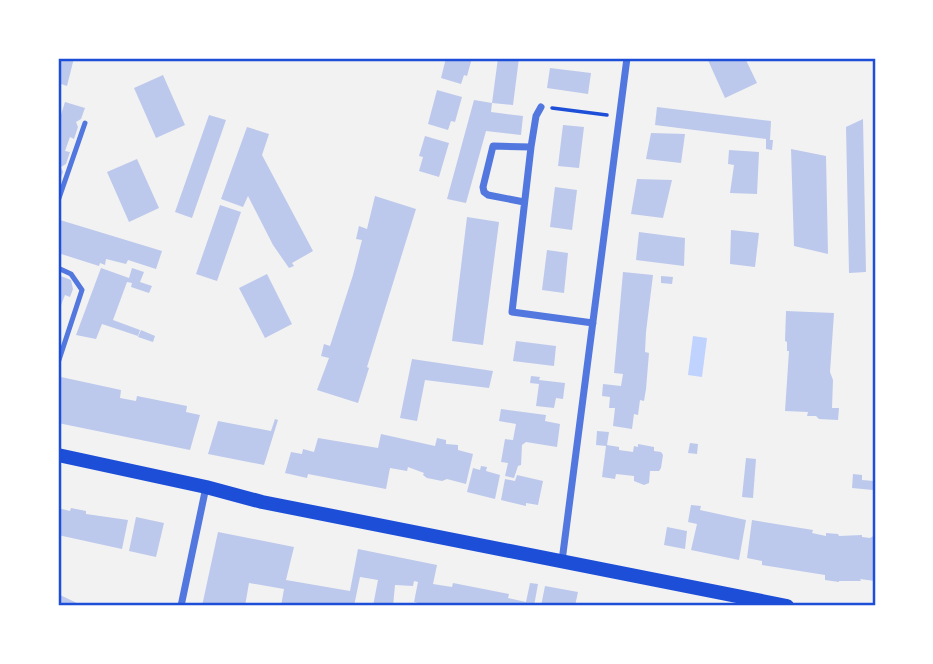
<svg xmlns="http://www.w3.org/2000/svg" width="933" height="664" viewBox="0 0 933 664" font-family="'Fira Sans',sans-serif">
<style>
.water{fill:#bfd3fe}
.building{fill:#bdc9ec}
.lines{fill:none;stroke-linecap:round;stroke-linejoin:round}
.path{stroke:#1d4ed8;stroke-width:3.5}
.service{stroke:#5277de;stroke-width:5}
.minor{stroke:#5277de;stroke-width:7}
.secondary{stroke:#1d4ed8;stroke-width:14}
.neatline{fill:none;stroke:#1d4ed8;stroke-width:2.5}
</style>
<rect width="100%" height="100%" fill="#f2f2f2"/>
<!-- water -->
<path class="water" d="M693 336 707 338 702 377 688 375Z"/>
<!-- building -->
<path class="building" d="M58 58H74L67 86 58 83Z
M446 58H472L467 76 464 75 461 84 441 78Z
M498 58H519L513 105 492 103Z
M707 58H745L757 83 725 98Z
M550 68 591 73 588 94 547 88Z
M163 75 185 125 156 138 134 88Z
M437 90 462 97 455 122 451 121 448 130 428 124Z
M474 100 492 103 491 112 523 116 521 135 486 131 466 203 447 199Z
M65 102 85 108 81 119 76 122 78 127 74 139 70 137 65 151 70 152 66 164 61 167 63 172 58 186V124Z
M657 107 771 121 770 140H773L772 150 766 149V139L655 125Z
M209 115 226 120 192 218 175 212Z
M863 119 866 272 849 273 846 127Z
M563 125 584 127 579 168 558 166Z
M247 127 269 134 262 155 313 251 292 263 294 266 289 268 273 245 248 196 243 207 221 199Z
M651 133 685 134 681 163 646 159Z
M425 136 449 143 439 177 419 171 423 157 419 156Z
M791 149 826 156 828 254 794 246Z
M729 150 759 152 757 194 730 193 734 165 728 164Z
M137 159 159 208 129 222 107 172Z
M637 179 672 180 663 218 631 214Z
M555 187 577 190 572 230 550 227Z
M375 196 416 209 367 367 369 368 358 403 317 390 329 358 321 356 324 344 330 346 353 275 362 240 356 239 359 226 367 229Z
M220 205 241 212 217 281 196 274Z
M467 217 499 222 483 345 452 341Z
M60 220 162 251 156 269 128 260 126 264 106 259 105 265 100 263 99 266 58 253V228Z
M731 230 759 233 755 267 730 264Z
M639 232 685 238 684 266 636 260Z
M547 250 568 253 564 293 542 290Z
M101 268 129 278 132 268 144 272 140 282 152 286 149 293 131 287 132 283 127 282 113 320 140 330 138 336 102 324 96 339 76 335Z
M623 272 653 275 646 332 645 352 649 353 646 389 644 401 640 400 638 415 634 414 632 429 613 426 615 408H609L610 397 602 396 603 384 621 386 623 374 614 373Z
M267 274 292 324 265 338 239 288Z
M58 275 71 280 73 289 70 297 65 295 58 313Z
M661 276 673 277 672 284 661 283Z
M786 311 834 313 830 372 833 380 832 408H839L838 420 819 419 816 416H807L808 412 785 411 789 351H787V342L785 341Z
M141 330 155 336 153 342 138 337Z
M516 341 556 346 554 366 513 361Z
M412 359 493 371 489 388 425 380 417 421 400 418Z
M531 376 540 377 539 380 565 383 563 399 556 398 554 408 536 406 539 384 530 383Z
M61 377 121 390 120 398 136 401 137 396 187 406 186 412 200 415 190 450 58 423V385Z
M501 409 546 415 545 421 560 424 557 447 526 442 522 445 521 465 518 466 514 478 505 476 508 463 501 462 505 439 513 440 516 424 499 421Z
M275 419 278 420 264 465 208 454 218 421 271 431Z
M597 431 609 432 607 445 619 447V450L633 452 634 446 638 447V444L654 447V451L661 452 663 455 661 468 659 471H650L649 483 644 485 634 481V476L616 474 615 479 602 477 606 446 596 445Z
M381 434 435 446 437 438 446 440V444L458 445V450L473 454 466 484 447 479 442 481 427 478 423 475 424 473 408 467 407 471 390 468 386 489 308 474 307 478 285 473 291 452 302 454 303 449 314 452 318 438 378 448Z
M690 443 698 444 697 454 688 453Z
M746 458 756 459 753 498 742 497Z
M481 466 487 467 486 471 500 475 495 499 467 492 473 468 480 470Z
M853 474 862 475V480L874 481 873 490 852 488Z
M517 475 543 481 538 505 526 503V506L501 500 505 479 515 481Z
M691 505 701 506 700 510 746 520 739 560 691 550 697 524 688 522Z
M58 508 70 511 71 508 86 511V514L128 520 122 549 58 535Z
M136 517 164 523 156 557 129 551Z
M752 520 813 530 812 533 826 536V533L838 534 839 536 862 535V537L870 538 875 535V581L860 579 861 581H839V582L825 580V575L762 565V561L747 558Z
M667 527 687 531 685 549 664 545Z
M218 532 294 547 286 580 350 591 358 549 437 565 433 584 452 587 453 583 509 594 508 598 526 602 530 583 538 584 534 606H429L414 602 418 582 414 581 413 586 395 585 393 606H373L378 580 360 577 354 606H281L284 589 249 583 245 606H202Z
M545 586 578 592 575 606H541Z
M58 594 83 606H66L58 602Z"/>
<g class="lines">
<!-- path -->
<path class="path" d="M552 108 607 115"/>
<!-- service -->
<path class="service" d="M58 201 85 123
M58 268 71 274 82 290 58 363"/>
<!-- minor -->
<path class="minor" d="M541 107 536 116 531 147 512 312 593 323
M524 202 488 195 484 192 483 187 493 146 531 147
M562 561 627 58
M181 606 206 487"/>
<!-- secondary -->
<path class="secondary" d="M58 455 206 487 262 502 787 606"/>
</g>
<!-- border -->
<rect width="933" height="664" fill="none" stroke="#ffffff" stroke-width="119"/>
<rect x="60" y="60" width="814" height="544" class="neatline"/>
</svg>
